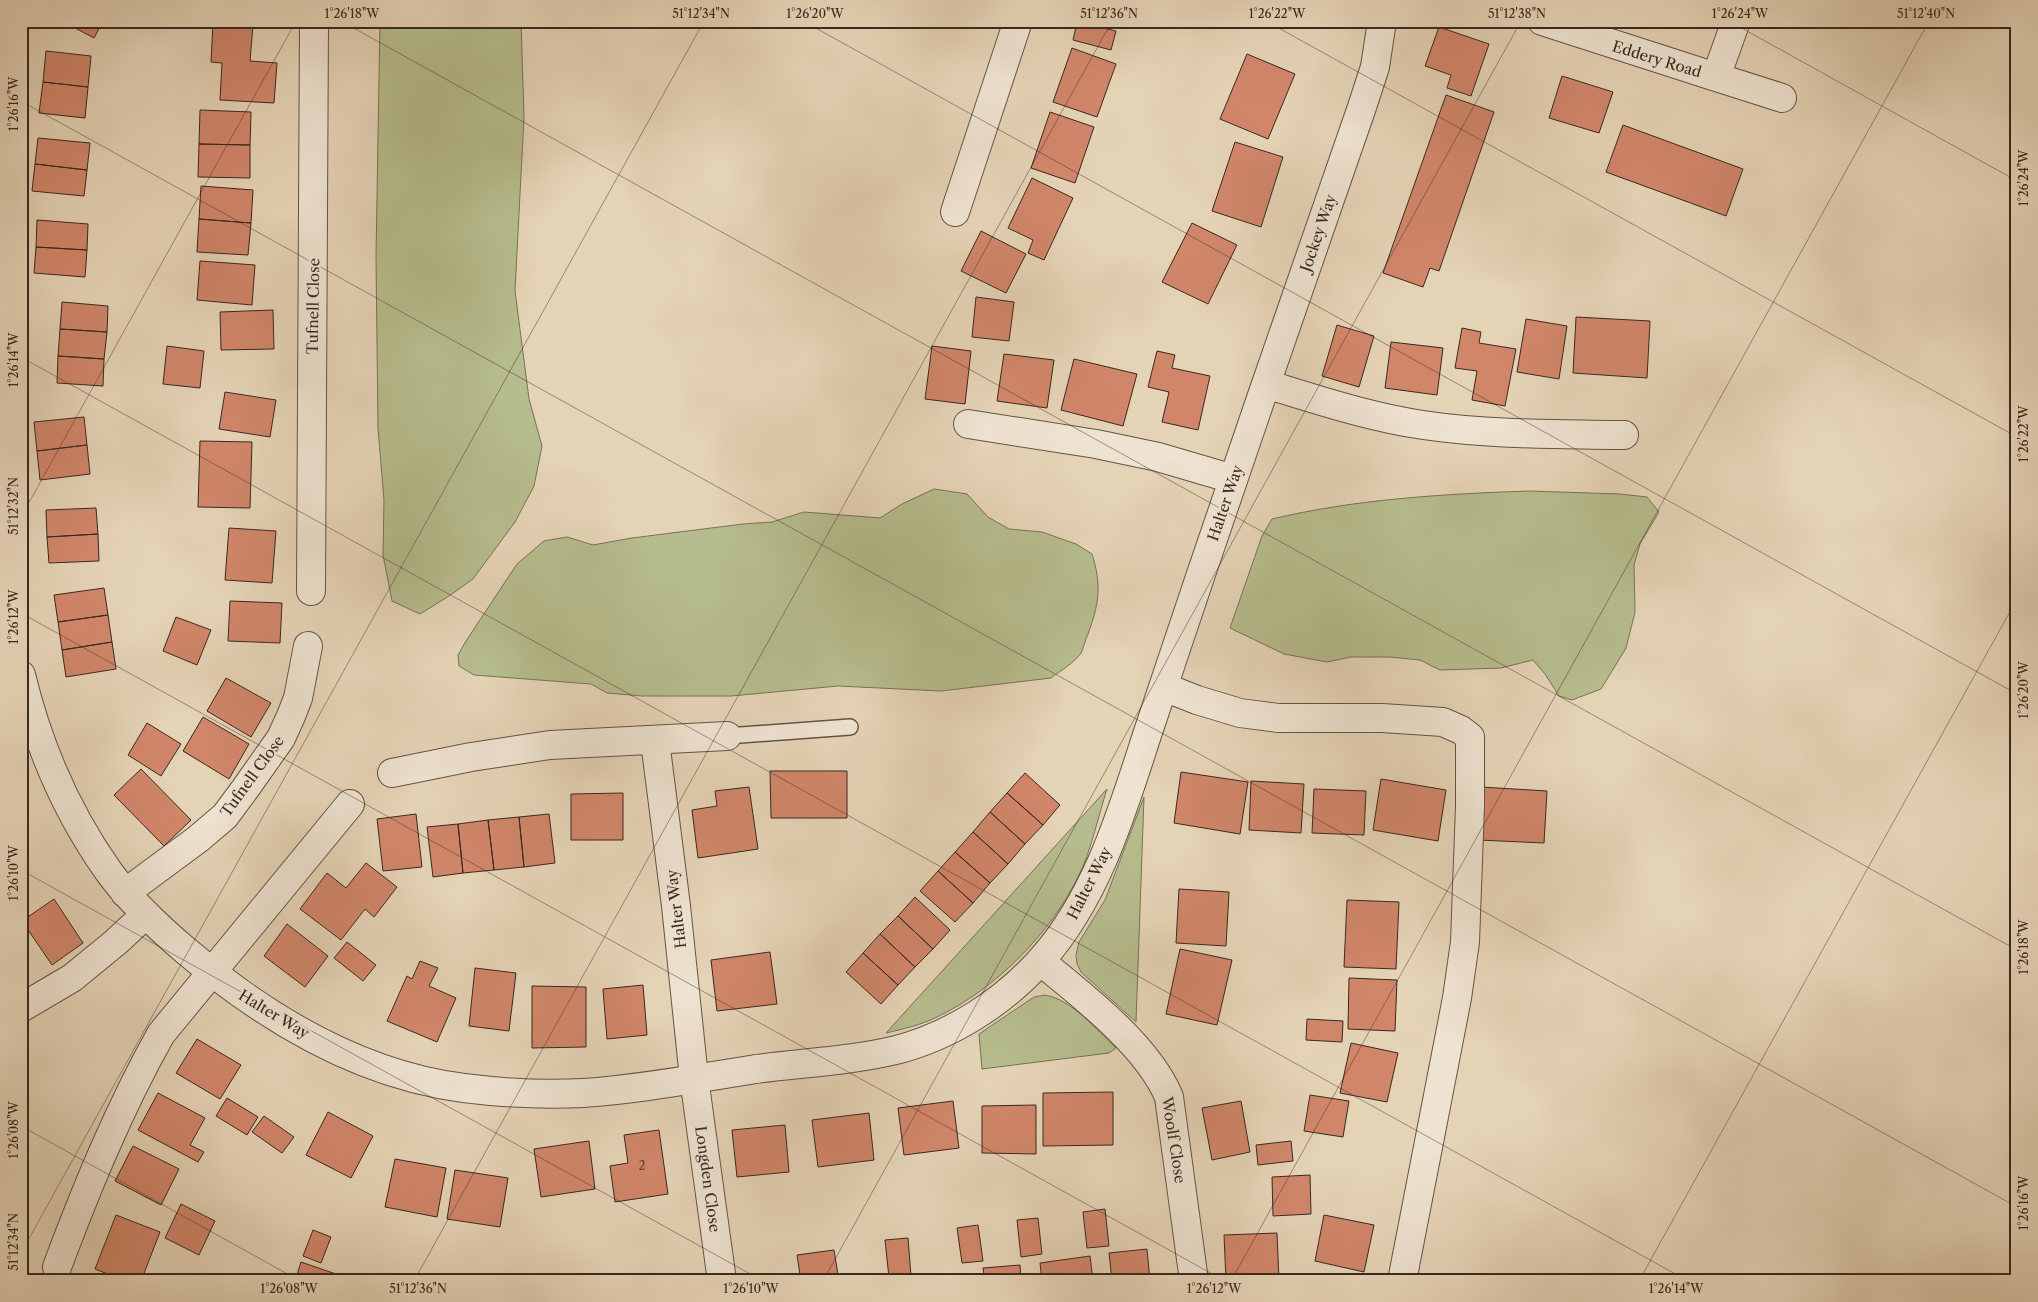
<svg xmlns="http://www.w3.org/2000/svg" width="2038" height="1302" viewBox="0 0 2038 1302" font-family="'Libre Caslon Text',serif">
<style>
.green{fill:#b6bc8d;stroke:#787256}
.building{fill:#d1866a;stroke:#392820}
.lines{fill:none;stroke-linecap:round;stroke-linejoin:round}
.lane-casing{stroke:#645346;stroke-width:18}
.street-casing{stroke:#645346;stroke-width:30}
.lane{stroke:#eee2d0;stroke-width:15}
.street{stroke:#eee2d0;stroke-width:28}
.ticks{fill:none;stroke:#392820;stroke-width:1;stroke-opacity:0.45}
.labels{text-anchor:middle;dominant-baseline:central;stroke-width:4.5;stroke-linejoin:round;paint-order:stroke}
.number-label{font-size:12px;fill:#5f4032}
.street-label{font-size:15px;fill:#392820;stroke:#eee2d0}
.neatline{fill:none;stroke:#392820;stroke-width:2}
.ticks-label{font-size:12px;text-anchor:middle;fill:#392820}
</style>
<rect width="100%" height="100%" fill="#e5d3b6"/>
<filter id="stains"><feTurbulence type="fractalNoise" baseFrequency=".004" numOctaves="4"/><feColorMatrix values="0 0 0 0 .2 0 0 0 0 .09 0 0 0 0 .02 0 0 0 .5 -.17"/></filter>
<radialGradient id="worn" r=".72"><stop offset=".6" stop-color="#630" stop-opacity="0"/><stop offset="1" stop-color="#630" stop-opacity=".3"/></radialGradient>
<!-- green -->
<path class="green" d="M380 21H521L524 117 515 291 529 399 542 446 534 486 515 522 473 579 449 596 420 614 392 601 383 555 384 500 378 428 376 257Z
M934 489 967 494 988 517 1009 529 1042 532 1076 544 1092 554C1102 585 1099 604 1088 634 1085 640 1084 647 1081 653 1074 663 1060 671 1051 678L941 691 838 686 731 696H642L607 693 591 684 474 675 459 666 458 655 466 641 517 564 544 541 567 537 593 545 632 538 743 524 772 522 804 512 880 518 902 504Z
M1529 491 1620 494 1647 497 1659 512 1640 544 1634 565 1635 612 1626 648 1601 689 1572 700 1559 696 1545 674 1533 660 1501 668 1440 670 1420 660 1390 657H1351L1327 662 1284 654 1230 628 1262 536 1272 519C1356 499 1444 494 1529 491Z
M1107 789C1098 817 1092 847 1080 873 1052 932 996 989 937 1017 921 1025 903 1029 886 1033Z
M1144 797 1136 1022 1081 972 1077 964 1076 955 1079 942 1105 900Z
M1045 995C1073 1000 1095 1029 1116 1048L1109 1053 982 1069 979 1034 1034 997Z"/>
<!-- building -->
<path class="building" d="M62 21H103L94 38Z
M1077 22 1116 31 1111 50 1073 40Z
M213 23 253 25 250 61 277 63 274 103 220 100 222 63 211 62Z
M1439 27 1489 44 1471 96 1447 88 1451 75 1425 66Z
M1072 48 1116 64 1097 117 1053 102Z
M46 51 91 56 88 87 43 82Z
M1247 54 1295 74 1268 139 1220 119Z
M1562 76 1613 92 1599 133 1549 118Z
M43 82 88 87 85 118 39 113Z
M1446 95 1494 112 1439 271 1430 268 1423 287 1383 273Z
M200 110 251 112 250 145 199 144Z
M1050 112 1094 127 1075 183 1031 168Z
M1623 125 1743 169 1726 216 1606 172Z
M38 138 90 143 87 170 35 164Z
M1235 142 1283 157 1261 227 1212 211Z
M199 144 250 145V178L198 177Z
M35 164 87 170 84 196 32 191Z
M1032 178 1073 198 1044 260 1028 253 1033 240 1008 228Z
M201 186 253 190 251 223 199 219Z
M199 219 251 223 248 255 197 252Z
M37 220 88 224 87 250 36 247Z
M1192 223 1237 245 1208 304 1162 282Z
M981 231 1026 254 1006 293 961 271Z
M36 247 87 250 85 277 34 273Z
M200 261 255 265 252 305 197 300Z
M976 297 1014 302 1009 341 972 337Z
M62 302 108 306 107 332 60 329Z
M273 310 274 349 221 350 220 312Z
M1576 317 1650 321 1647 378 1573 373Z
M1526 319 1567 326 1559 379 1517 372Z
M1337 325 1374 336 1359 387 1322 376Z
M1462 328 1481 332 1479 343 1516 349 1505 406 1472 400 1477 371 1455 368Z
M60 329 107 332 104 359 58 356Z
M1391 342 1443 348 1437 395 1385 388Z
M167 346 204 351 200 388 163 384Z
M932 346 971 351 965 404 925 399Z
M1157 351 1175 355 1172 368 1210 376 1198 430 1162 422 1169 392 1148 387Z
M1004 354 1054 360 1047 408 997 401Z
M58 356 104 359 103 386 57 383Z
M1074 359 1137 374 1123 426 1061 410Z
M225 392 276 400 270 437 219 429Z
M84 417 87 445 37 451 34 422Z
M200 441 252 442 250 508 198 507Z
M87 445 90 474 40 480 37 451Z
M96 508 98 534 47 537 46 510Z
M229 528 276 531 272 583 225 580Z
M98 534 99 561 49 563 47 537Z
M104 588 108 615 58 622 54 595Z
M230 601 282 603 280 643 228 641Z
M108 615 112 642 62 650 58 622Z
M176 617 211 630 197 665 163 651Z
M112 642 116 669 66 677 62 650Z
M226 678 271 703 251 737 207 711Z
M203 717 249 744 229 779 183 751Z
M147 723 181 744 161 776 128 755Z
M141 769 191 820 164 846 114 795Z
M770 771H847V818H771Z
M1181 772 1248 782 1240 834 1174 823Z
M1025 773 1060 805 1043 825 1007 793Z
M1381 779 1446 790 1438 841 1373 830Z
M1251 781 1304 784 1301 833 1249 830Z
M749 787 758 849 698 858 692 810 717 806 715 791Z
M1481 787 1547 791 1544 843 1478 840Z
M1314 789 1366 791 1364 835 1312 833Z
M623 793V840H571V794Z
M1007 793 1043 825 1025 844 990 812Z
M990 812 1025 844 1008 864 973 832Z
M416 814 422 867 383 871 377 819Z
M549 814 555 863 524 867 519 817Z
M519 817 524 867 494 870 488 820Z
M488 820 494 870 463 873 458 824Z
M458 824 463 873 433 877 427 827Z
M973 832 1008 864 990 883 955 852Z
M955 852 990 883 973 903 938 871Z
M366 863 397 887 374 917 365 909 341 940 300 909 327 873 346 888Z
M938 871 973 903 955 922 920 891Z
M1179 889 1229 892 1226 946 1176 943Z
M915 897 950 930 933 949 898 916Z
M54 899 83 943 52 965 22 921Z
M1347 900 1399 902 1396 969 1344 967Z
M898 916 933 949 915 967 880 934Z
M287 924 328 956 305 987 264 956Z
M880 934 915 967 898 985 863 953Z
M347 942 376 965 363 981 334 958Z
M1180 949 1232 960 1217 1025 1166 1014Z
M770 952 777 1004 717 1011 711 960Z
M863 953 898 985 881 1004 846 972Z
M420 961 438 968 429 986 456 998 437 1042 387 1021 407 976 412 979Z
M475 968 516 973 509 1031 469 1026Z
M1349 978 1397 980 1395 1031 1348 1029Z
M643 985 647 1035 607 1039 603 989Z
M532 986 586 987V1047L532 1048Z
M1307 1019 1343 1021 1342 1042 1306 1040Z
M197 1039 241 1065 220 1099 176 1073Z
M1351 1043 1398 1053 1387 1102 1340 1093Z
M1113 1092V1145L1043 1146V1093Z
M158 1093 205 1118 190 1145 204 1152 198 1162 138 1130Z
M1310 1095 1349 1101 1343 1137 1304 1131Z
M227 1098 258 1117 247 1135 216 1116Z
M953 1101 959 1148 904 1155 898 1108Z
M1241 1101 1250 1152 1212 1160 1202 1108Z
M1036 1105V1154L982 1153V1106Z
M328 1112 373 1136 351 1178 306 1155Z
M869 1113 874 1160 818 1167 812 1120Z
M264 1116 294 1137 282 1153 252 1132Z
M785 1125 789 1172 737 1177 732 1130Z
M659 1130 668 1194 615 1202 610 1166 628 1163 624 1135Z
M589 1141 595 1189 541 1197 534 1149Z
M1291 1141 1293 1161 1258 1165 1256 1145Z
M133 1146 179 1169 161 1205 115 1181Z
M395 1159 446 1168 437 1217 385 1207Z
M455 1170 508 1178 500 1227 447 1219Z
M1310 1175 1311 1214 1273 1216 1272 1177Z
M181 1204 215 1221 199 1255 165 1238Z
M1105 1209 1109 1246 1087 1248 1083 1212Z
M116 1215 160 1232 141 1281H125L95 1269Z
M1324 1215 1374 1225 1364 1272 1315 1261Z
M1038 1218 1042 1254 1021 1257 1017 1220Z
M978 1225 983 1261 962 1263 957 1228Z
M313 1230 331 1237 321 1263 303 1256Z
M1277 1233 1279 1280 1226 1281 1224 1235Z
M908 1238 911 1276 889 1278 885 1240Z
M1147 1249 1150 1281H1112L1109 1253Z
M834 1250 839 1281H801L797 1255Z
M1090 1256 1093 1281H1042L1040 1263Z
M301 1262 336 1274 333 1281H295Z
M1020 1265 1021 1281H985L983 1268Z
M642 1277 643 1281H621V1280Z"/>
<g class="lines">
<defs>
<path id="lane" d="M727 736 850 727"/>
<path id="street" d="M1542 21 1716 77 1736 21
M1716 77 1782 98
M955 212 1018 21
M1266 384C1318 400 1369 417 1423 425 1490 435 1557 434 1624 435
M968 424 1096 444 1158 457 1233 479
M311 591 314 21
M21 675C38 745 67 813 109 872 130 901 158 927 185 950 264 1017 359 1075 464 1088 503 1093 543 1095 583 1093 641 1089 698 1078 756 1069 802 1063 850 1061 896 1050 951 1036 1004 1002 1042 959 1097 897 1122 812 1147 735 1164 683 1182 632 1199 580 1252 422 1308 264 1362 107L1375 67 1382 21
M1164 687 1197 700 1240 713 1278 718H1382L1443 722 1461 730 1470 737V806L1465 942 1457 998 1402 1281
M655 741 676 906 694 1078 722 1281
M392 773 471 757 550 745 727 736
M125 893 198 839 225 816 245 789 281 738 291 716 298 698 308 646
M1040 961C1083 996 1148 1046 1169 1097L1194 1281
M21 1008 72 978 116 942 146 914
M57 1267C87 1187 119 1109 161 1034L350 804"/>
</defs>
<!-- lane casing -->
<use href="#lane" class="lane-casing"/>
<!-- street casing -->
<use href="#street" class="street-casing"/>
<!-- lane -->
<use href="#lane" class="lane"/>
<!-- street -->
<use href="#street" class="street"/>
</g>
<!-- ticks -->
<path class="ticks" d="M341 21 2017 950M803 21 2017 694M1266 21 2017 437M1729 21 2017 181M21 101 2017 1207M21 357 1688 1281M21 517 296 21M21 613 1225 1281M21 870 763 1281M21 1126 300 1281M21 1253 704 21M414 1281 1112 21M823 1281 1521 21M1231 1281 1929 21M1639 1281 2017 599"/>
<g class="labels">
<!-- number labels -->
<g class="number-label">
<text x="642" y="1165">2</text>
</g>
<!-- street labels -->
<g class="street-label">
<text transform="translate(1657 59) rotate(17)">Eddery Road</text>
<text transform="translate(1318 233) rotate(-71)">Jockey Way</text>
<text transform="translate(313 306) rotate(-89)">Tufnell Close</text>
<text transform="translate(1225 503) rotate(-71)">Halter Way</text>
<text transform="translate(252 776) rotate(-54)">Tufnell Close</text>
<text transform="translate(1089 883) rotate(-63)">Halter Way</text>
<text transform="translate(676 909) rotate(-97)">Halter Way</text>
<text transform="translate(274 1014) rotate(31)">Halter Way</text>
<text transform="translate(1174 1140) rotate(81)">Woolf Close</text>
<text transform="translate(708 1179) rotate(82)">Longden Close</text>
</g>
</g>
<!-- margin -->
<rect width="2038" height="1302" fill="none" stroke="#e5d3b6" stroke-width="55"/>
<rect x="28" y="28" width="1982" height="1246" class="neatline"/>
<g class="ticks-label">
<text x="352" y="18">1°26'18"W</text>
<text x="701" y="18">51°12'34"N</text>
<text x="815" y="18">1°26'20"W</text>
<text x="1109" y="18">51°12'36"N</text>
<text x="1277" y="18">1°26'22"W</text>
<text x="1517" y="18">51°12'38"N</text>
<text x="1740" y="18">1°26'24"W</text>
<text x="1926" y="18">51°12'40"N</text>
<text transform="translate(14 104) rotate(-90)" y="4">1°26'16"W</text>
<text transform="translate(2024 178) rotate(-90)" y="4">1°26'24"W</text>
<text transform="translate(14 360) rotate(-90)" y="4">1°26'14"W</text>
<text transform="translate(2024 434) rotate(-90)" y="4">1°26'22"W</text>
<text transform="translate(14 506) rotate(-90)" y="4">51°12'32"N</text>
<text transform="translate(14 617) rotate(-90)" y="4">1°26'12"W</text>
<text transform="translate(2024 690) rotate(-90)" y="4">1°26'20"W</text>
<text transform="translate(14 873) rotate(-90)" y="4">1°26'10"W</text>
<text transform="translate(2024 947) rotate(-90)" y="4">1°26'18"W</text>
<text transform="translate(14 1130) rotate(-90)" y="4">1°26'08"W</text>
<text transform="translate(2024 1203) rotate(-90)" y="4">1°26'16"W</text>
<text transform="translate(14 1242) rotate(-90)" y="4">51°12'34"N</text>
<text x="289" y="1293">1°26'08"W</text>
<text x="418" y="1293">51°12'36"N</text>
<text x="751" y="1293">1°26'10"W</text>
<text x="1214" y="1293">1°26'12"W</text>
<text x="1676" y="1293">1°26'14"W</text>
</g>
<rect width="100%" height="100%" filter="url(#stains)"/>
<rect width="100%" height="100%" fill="url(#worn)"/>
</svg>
